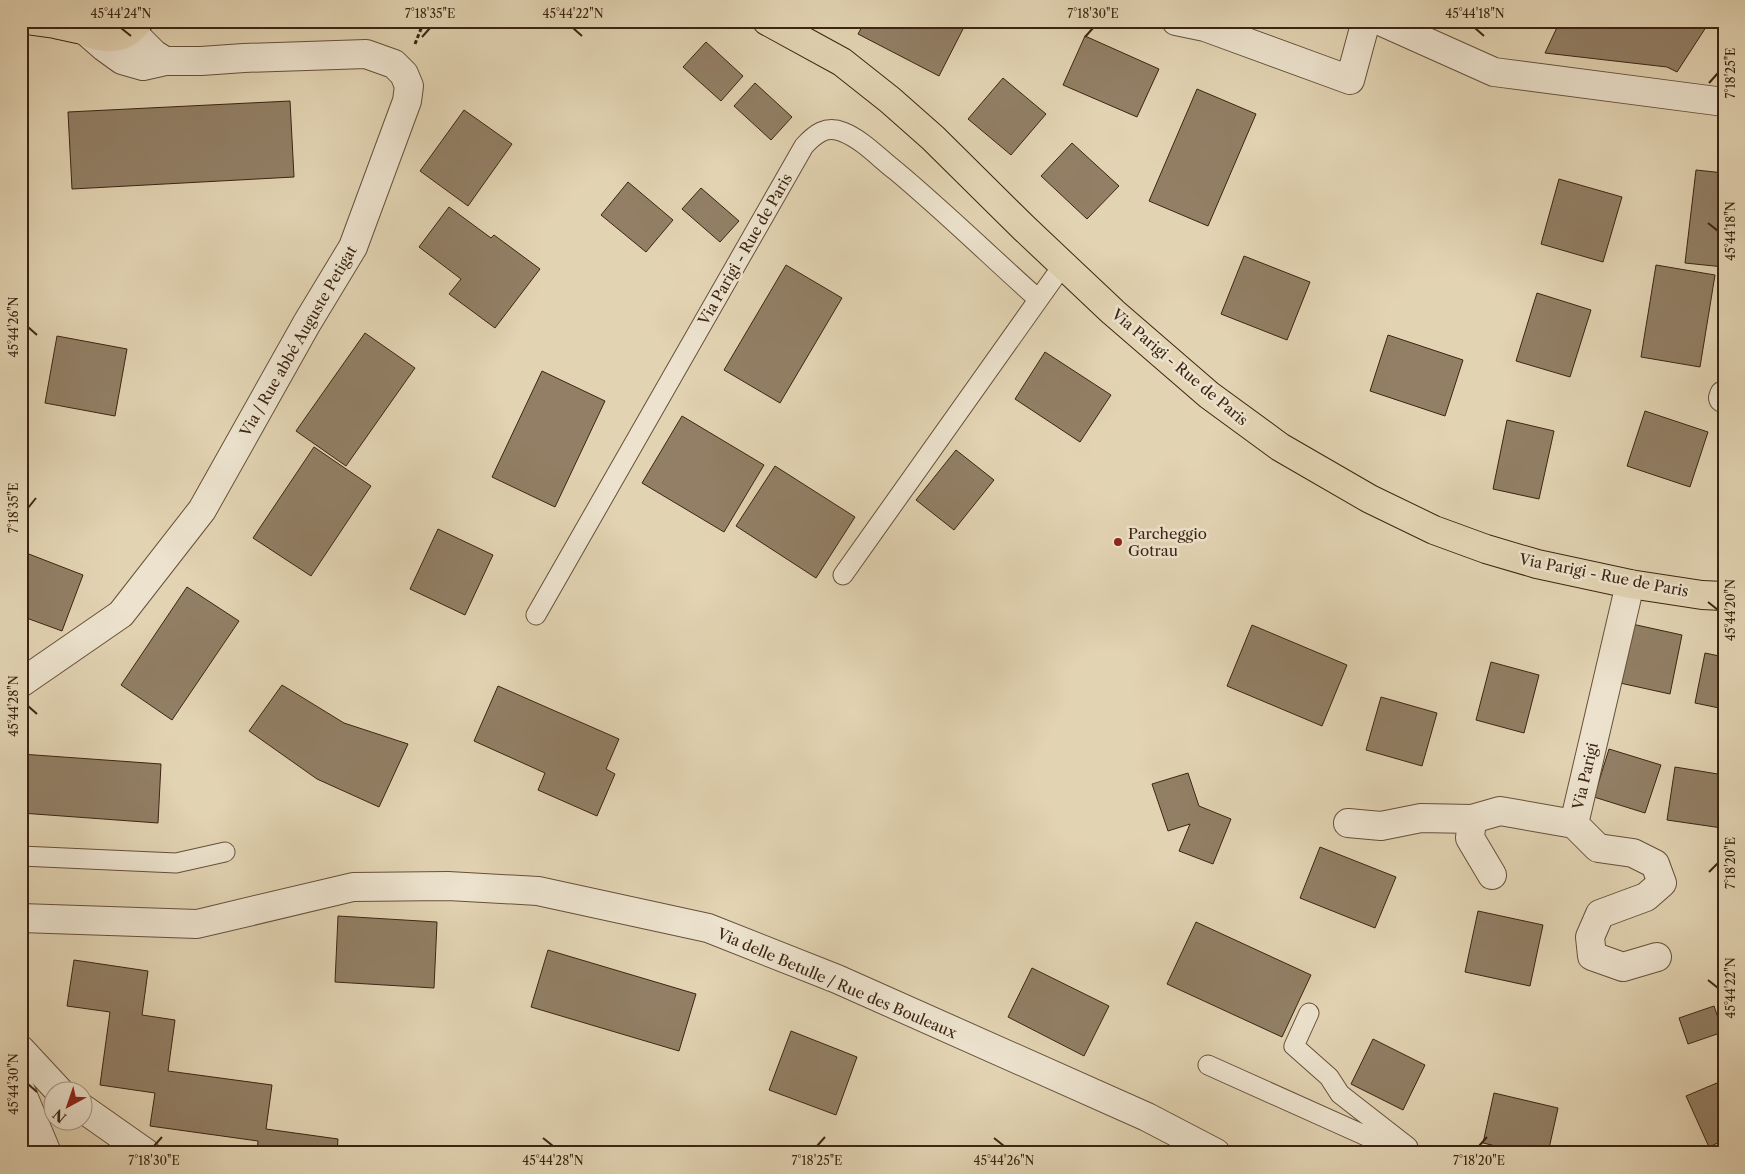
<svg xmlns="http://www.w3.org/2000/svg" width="1745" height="1174" viewBox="0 0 1745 1174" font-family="'Libre Caslon Text',serif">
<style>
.building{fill:#927f65;stroke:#3c2512}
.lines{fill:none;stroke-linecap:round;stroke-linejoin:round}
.service-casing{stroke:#66503a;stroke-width:21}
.minor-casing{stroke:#66503a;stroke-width:30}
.tertiary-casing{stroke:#66503a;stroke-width:30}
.primary-casing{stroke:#3c2512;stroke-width:30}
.path{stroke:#3c2512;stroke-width:3;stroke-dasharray:4 2.5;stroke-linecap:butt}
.service{stroke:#ece2cd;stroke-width:19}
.minor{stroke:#ece2cd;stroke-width:28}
.tertiary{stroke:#ece2cd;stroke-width:28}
.primary{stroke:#e2d3b2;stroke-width:28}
.ticks{fill:none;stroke:#3c2512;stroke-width:2}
.poi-dot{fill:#8f2418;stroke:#ece2cd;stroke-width:2}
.labels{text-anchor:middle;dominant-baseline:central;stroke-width:5;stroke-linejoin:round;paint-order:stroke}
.street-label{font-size:15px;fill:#3c2512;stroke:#ece2cd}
.poi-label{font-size:15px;fill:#3c2512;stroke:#ece2cd;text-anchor:start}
.neatline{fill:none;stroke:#3c2512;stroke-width:2}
.ticks-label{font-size:12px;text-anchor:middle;fill:#3c2512}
</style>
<rect width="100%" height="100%" fill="#e2d3b2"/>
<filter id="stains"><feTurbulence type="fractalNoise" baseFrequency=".004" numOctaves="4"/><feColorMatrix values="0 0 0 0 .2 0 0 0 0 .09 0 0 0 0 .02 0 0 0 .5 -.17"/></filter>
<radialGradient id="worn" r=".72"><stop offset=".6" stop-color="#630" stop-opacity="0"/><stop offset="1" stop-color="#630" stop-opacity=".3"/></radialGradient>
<!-- building -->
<path class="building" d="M865 21H952L964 27 939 76 858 34Z
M1560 21H1710L1677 72 1667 67 1545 53Z
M1085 36 1159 69 1137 117 1063 85Z
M706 42 743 76 721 101 683 67Z
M1003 78 1046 114 1011 155 968 119Z
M755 83 792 117 771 140 734 106Z
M1197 89 1256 114 1208 226 1149 201Z
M290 101 294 177 72 189 68 112Z
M464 110 512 144 468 206 420 171Z
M1072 143 1119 186 1087 219 1041 176Z
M1696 170 1724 173V267L1685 263Z
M1559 179 1622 197 1603 262 1541 244Z
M628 182 673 220 646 252 601 215Z
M701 188 739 221 720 242 682 209Z
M449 207 491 238 494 235 540 269 495 328 449 294 461 279 419 247Z
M1244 256 1310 282 1287 340 1221 314Z
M786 265 842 298 780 403 724 370Z
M1656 265 1715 275 1700 367 1641 357Z
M1537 293 1591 310 1570 377 1516 361Z
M365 333 415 368 346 466 296 431Z
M1388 335 1463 360 1445 416 1370 391Z
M57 336 127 349 115 416 45 403Z
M1045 352 1111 395 1080 442 1015 399Z
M542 371 605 401 555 507 492 477Z
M1645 411 1708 432 1690 487 1627 466Z
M682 416 764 465 724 532 642 483Z
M1507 420 1554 431 1539 499 1493 489Z
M314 447 371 486 311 576 253 538Z
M956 450 994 480 954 530 916 500Z
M775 466 855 517 816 578 736 526Z
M438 529 493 555 465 615 410 589Z
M21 551 83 575 62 631 21 616Z
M187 587 239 621 172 720 121 685Z
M1632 624 1682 635 1670 694 1620 683Z
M1252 625 1347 665 1322 726 1227 686Z
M1705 653 1724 657V709L1695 703Z
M1491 662 1539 675 1524 733 1476 720Z
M282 685 344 723 408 744 379 807 317 779 249 731Z
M498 686 619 739 606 769 615 774 597 816 538 790 545 773 474 741Z
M1381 697 1437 713 1422 766 1366 750Z
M1609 749 1661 765 1645 813 1594 797Z
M21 754 161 764 158 823 21 813Z
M1675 767 1724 775V814L1722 828 1667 820Z
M1188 773 1199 806 1231 819 1213 864 1179 851 1190 824 1168 831 1152 784Z
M1320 847 1396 877 1375 928 1300 898Z
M1478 911 1543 925 1530 986 1465 972Z
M338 916 437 922 434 988 335 982Z
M1196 922 1311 975 1282 1037 1167 984Z
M548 950 696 994 679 1051 531 1007Z
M74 960 148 971 142 1015 175 1020 168 1071 272 1085 266 1129 338 1139 337 1153H257L258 1141 150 1126 155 1093 100 1085 110 1012 67 1006Z
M1032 968 1109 1006 1084 1056 1008 1017Z
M1714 1006 1723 1032 1688 1044 1679 1018Z
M791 1031 857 1057 836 1115 769 1090Z
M1373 1039 1425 1065 1403 1110 1351 1084Z
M1724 1080V1140L1709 1147 1686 1096Z
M1494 1093 1558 1108 1548 1153H1526L1483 1143Z"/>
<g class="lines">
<defs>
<path id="service" d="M843 575 1063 265
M536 615 804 146C815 134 826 125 843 132 863 140 879 158 896 171 945 212 991 257 1038 299
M21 856 176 863 225 852
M1309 1013 1294 1046 1329 1077 1340 1094 1408 1147
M1208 1065 1404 1153"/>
<path id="minor" d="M1176 21 1205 27 1350 80 1366 21
M130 30 154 54 165 61
M1723 398 1724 395
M1630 584 1574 824 1598 848 1633 853 1655 864 1662 883 1646 897 1600 914 1590 937 1592 956 1623 967 1657 957
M21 683 121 614 202 510 307 323 353 247 407 101 409 86 404 74 394 64 366 54 244 58 201 61H165L143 66 122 60 104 47 88 33
M1348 823 1381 826 1421 818 1472 819
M1492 875 1470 838 1472 819 1500 811 1574 824
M21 918 197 924 353 887 448 886 538 891 708 928 837 979 1147 1117 1216 1153
M21 1050 60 1092
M21 1091 47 1153
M82 1108 146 1153"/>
<path id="tertiary" d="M1380 21 1494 72 1724 102"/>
<path id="primary" d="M33 21 55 24 78 29
M71 21C81 33 104 40 120 36 127 34 134 27 139 21
M767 21 842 62 890 100 933 138 1024 228 1113 312 1209 395 1280 447 1370 499 1434 530 1486 549 1537 564 1630 584 1702 595 1724 596"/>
</defs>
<!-- service casing -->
<use href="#service" class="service-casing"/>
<!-- minor casing -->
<use href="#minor" class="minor-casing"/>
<!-- tertiary casing -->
<use href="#tertiary" class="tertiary-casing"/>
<!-- primary casing -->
<use href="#primary" class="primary-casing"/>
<!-- path -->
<path class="path" d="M415 44 424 21"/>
<!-- service -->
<use href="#service" class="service"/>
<!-- minor -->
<use href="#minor" class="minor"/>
<!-- tertiary -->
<use href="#tertiary" class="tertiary"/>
<!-- primary -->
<use href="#primary" class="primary"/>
</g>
<!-- ticks -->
<path class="ticks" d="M121 28 131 36M573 28 582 36M1475 28 1484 36M422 37 430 28M1085 37 1093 28M1709 83 1718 73M1708 223 1718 231M28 327 37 335M28 508 36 498M1708 602 1718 610M28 706 37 714M1709 872 1718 863M1708 980 1718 988M28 1084 37 1092M543 1138 553 1146M994 1138 1004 1146M154 1146 162 1137M817 1146 825 1137M1479 1146 1487 1137"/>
<!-- markers -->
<circle class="poi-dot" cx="1118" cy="542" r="5"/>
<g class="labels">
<!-- street labels -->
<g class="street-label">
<text transform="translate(745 249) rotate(-60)">Via Parigi - Rue de Paris</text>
<text transform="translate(298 341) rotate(-60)">Via / Rue abbé Auguste Petigat</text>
<text transform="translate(1180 367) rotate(40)">Via Parigi - Rue de Paris</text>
<text transform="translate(1604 575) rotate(11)">Via Parigi - Rue de Paris</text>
<text transform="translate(1585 776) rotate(-77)">Via Parigi</text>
<text transform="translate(837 983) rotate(23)">Via delle Betulle / Rue des Bouleaux</text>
</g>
<!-- poi labels -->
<g class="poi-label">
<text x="1128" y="533">Parcheggio<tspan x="1128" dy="17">Gotrau</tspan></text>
</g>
</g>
<!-- margin -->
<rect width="1745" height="1174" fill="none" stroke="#e2d3b2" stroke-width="55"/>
<!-- north arrow -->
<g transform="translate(68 1106) rotate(220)"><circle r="24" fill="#ece2cd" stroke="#a69682"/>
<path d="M0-4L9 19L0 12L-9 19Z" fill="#8f2418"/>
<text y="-8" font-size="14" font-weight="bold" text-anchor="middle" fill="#3c2512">N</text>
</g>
<rect x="28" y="28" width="1690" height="1118" class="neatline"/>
<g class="ticks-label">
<text x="121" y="18">45°44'24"N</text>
<text x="430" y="18">7°18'35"E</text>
<text x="573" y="18">45°44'22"N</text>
<text x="1093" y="18">7°18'30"E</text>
<text x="1475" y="18">45°44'18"N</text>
<text transform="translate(1731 73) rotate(-90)" y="4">7°18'25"E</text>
<text transform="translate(1731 231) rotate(-90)" y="4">45°44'18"N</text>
<text transform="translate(14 327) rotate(-90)" y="4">45°44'26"N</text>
<text transform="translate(14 508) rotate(-90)" y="4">7°18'35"E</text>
<text transform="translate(1731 610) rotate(-90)" y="4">45°44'20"N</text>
<text transform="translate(14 706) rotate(-90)" y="4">45°44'28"N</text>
<text transform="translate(1731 863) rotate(-90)" y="4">7°18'20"E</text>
<text transform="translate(1731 988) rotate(-90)" y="4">45°44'22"N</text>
<text transform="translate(14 1084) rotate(-90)" y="4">45°44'30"N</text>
<text x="154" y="1165">7°18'30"E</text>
<text x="553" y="1165">45°44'28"N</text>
<text x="817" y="1165">7°18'25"E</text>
<text x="1004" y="1165">45°44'26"N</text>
<text x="1479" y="1165">7°18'20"E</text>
</g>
<rect width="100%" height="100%" filter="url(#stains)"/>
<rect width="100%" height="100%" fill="url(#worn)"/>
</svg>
